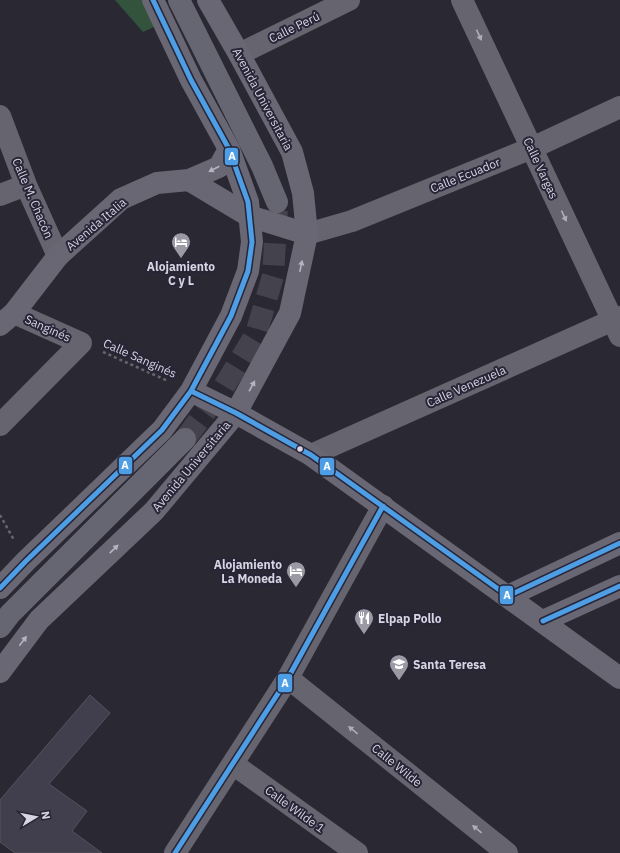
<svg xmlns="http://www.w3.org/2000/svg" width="620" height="853" viewBox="0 0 620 853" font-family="'IBM Plex Sans',sans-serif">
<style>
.green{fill:#33533c}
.building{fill:#413e4d;stroke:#54535c}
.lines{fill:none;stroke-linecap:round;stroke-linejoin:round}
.primary-tunnel{stroke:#44434d;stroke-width:22;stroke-dasharray:22 11;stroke-linecap:butt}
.path{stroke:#67666e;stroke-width:2.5;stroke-dasharray:3 3;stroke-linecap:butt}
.street{stroke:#66646e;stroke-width:22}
.secondary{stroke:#686773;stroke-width:22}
.primary{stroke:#666572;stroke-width:22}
.bus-1-casing{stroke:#272537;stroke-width:8}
.bus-1{stroke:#4d9ee5;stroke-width:5}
.oneway{fill:#afadb9}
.oneway2{fill:#b5b4c0}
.bus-dot{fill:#d6d5e1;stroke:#272537;stroke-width:1.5}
.labels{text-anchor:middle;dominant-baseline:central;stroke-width:4;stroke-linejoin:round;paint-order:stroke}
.street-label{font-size:12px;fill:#d6d5e1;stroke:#272537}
.poi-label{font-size:12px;font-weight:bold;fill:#d6d5e1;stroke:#272537;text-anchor:start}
.line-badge{stroke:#272537;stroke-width:1.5}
.badge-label{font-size:11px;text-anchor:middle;font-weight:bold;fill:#fff}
</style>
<rect width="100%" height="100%" fill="#2a2933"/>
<!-- green -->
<path class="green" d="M115 0H142L156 26 143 32Z"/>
<!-- building -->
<path class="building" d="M90 695 110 713 49 784 87 811 72 831 102 853H15L0 842V800Z"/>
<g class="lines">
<!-- primary-tunnel -->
<path class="primary-tunnel" d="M185 439 223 388 256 334 273 276 277 207"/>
<!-- path -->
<path class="path" d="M103 352 168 381
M0 515 14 540"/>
<!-- street -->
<path class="street" d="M462 0 620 336
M239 54 349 0
M0 116 26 185 58 256
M0 195 26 185
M307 234 352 221 532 148 620 107
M0 425 81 343 14 313
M311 455 620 317
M288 678 507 853
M233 764 357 853
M175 853 288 678 383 506"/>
<!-- secondary -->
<path class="secondary" d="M189 180 219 167 229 149
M0 325 14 313 58 256 121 199 157 183 189 180 249 216 307 234
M191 391 236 413 311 455 620 678
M0 588 26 561 162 430 191 391 231 316 248 271 252 242 248 202 229 149 191 80 153 0
M508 596 620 543
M543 621 620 586
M0 672 39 620 154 511 236 413 290 313 307 234 303 193 292 152 239 54 208 0"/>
<!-- primary -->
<path class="primary" d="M179 0 262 166 277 202
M0 627 10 614 185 439"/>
<defs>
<path id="bus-1" d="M191 391 236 413 311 455 508 596 620 543
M0 588 26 561 162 430 191 391 231 316 248 271 252 242 248 202 229 149 191 80 153 0
M543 621 620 586
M175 853 288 678 383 506"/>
</defs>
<!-- bus-1 casing -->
<use href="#bus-1" class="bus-1-casing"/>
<!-- bus-1 -->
<use href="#bus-1" class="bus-1"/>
</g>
<!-- one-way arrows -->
<defs><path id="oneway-solid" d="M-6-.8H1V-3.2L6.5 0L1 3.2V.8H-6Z"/></defs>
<g class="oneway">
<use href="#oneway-solid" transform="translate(479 35) rotate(65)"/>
<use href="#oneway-solid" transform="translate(564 216) rotate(65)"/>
<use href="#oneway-solid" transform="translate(353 730) rotate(-141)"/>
<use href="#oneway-solid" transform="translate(477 829) rotate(-141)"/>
</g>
<g class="oneway2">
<use href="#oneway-solid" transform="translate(214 169) rotate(153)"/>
<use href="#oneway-solid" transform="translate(301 266) rotate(-78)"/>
<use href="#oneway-solid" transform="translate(252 386) rotate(-61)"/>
<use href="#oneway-solid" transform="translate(114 549) rotate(-44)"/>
<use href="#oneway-solid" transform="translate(23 641) rotate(-53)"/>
</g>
<!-- icons -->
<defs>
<symbol id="hotel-pin" viewBox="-11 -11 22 30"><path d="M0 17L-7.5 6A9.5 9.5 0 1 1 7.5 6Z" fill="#9a99a4" stroke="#272537"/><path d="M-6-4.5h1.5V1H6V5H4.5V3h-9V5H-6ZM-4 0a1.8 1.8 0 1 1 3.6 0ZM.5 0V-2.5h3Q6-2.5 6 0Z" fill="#fff"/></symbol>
<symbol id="restaurant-pin" viewBox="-11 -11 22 30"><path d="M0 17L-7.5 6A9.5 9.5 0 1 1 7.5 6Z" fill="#9a99a4" stroke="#272537"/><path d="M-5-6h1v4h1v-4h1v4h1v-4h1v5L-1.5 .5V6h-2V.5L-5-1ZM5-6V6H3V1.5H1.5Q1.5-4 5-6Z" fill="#fff"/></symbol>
<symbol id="school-pin" viewBox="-11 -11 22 30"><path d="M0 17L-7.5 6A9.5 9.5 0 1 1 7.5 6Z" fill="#9a99a4" stroke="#272537"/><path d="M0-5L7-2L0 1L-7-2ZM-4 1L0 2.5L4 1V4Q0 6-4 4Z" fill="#fff"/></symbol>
</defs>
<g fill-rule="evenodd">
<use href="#hotel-pin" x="170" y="231" width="22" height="30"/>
<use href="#hotel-pin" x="285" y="560" width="22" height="30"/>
<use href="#restaurant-pin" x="353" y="607" width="22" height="30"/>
<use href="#school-pin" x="388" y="653" width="22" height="30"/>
</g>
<!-- markers -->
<circle class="bus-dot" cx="300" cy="449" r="3.5"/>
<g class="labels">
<!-- street labels -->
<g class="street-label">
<text transform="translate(294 27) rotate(-26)">Calle Perú</text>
<text transform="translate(263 99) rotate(62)">Avenida Universitaria</text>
<text transform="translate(541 168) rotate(65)">Calle Vargas</text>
<text transform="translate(465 175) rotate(-22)">Calle Ecuador</text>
<text transform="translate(33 198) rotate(67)">Calle M. Chacón</text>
<text transform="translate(96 224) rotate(-40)">Avenida Italia</text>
<text transform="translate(48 328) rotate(24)">Sanginés</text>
<text transform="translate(140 358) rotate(24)">Calle Sanginés</text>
<text transform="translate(466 386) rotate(-24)">Calle Venezuela</text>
<text transform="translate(191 466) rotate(-50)">Avenida Universitaria</text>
<text transform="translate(397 765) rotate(39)">Calle Wilde</text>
<text transform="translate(295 809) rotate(36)">Calle Wilde 1</text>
</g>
<!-- poi labels -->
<g class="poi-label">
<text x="181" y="266" text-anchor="middle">Alojamiento<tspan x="181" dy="14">C y L</tspan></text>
<text x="282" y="564" text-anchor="end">Alojamiento<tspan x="282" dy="14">La Moneda</tspan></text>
<text x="378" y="618">Elpap Pollo</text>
<text x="413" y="664">Santa Teresa</text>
</g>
</g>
<g class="line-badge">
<rect x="224" y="147" width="15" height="19" rx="4" fill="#4d9ee5"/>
<rect x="118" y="456" width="15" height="19" rx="4" fill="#4d9ee5"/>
<rect x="319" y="457" width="16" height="19" rx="4" fill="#4d9ee5"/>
<rect x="499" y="585" width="15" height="20" rx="4" fill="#4d9ee5"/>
<rect x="277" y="673" width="16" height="20" rx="4" fill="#4d9ee5"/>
</g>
<g class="badge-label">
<text x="232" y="160">A</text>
<text x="125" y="469">A</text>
<text x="327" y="470">A</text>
<text x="507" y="599">A</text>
<text x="285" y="687">A</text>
</g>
<!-- north arrow -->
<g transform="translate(36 817) rotate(80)" stroke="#272537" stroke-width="3" paint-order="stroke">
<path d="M0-3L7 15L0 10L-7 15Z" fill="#d6d5e1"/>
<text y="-6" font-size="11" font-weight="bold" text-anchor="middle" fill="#d6d5e1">N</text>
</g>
</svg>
